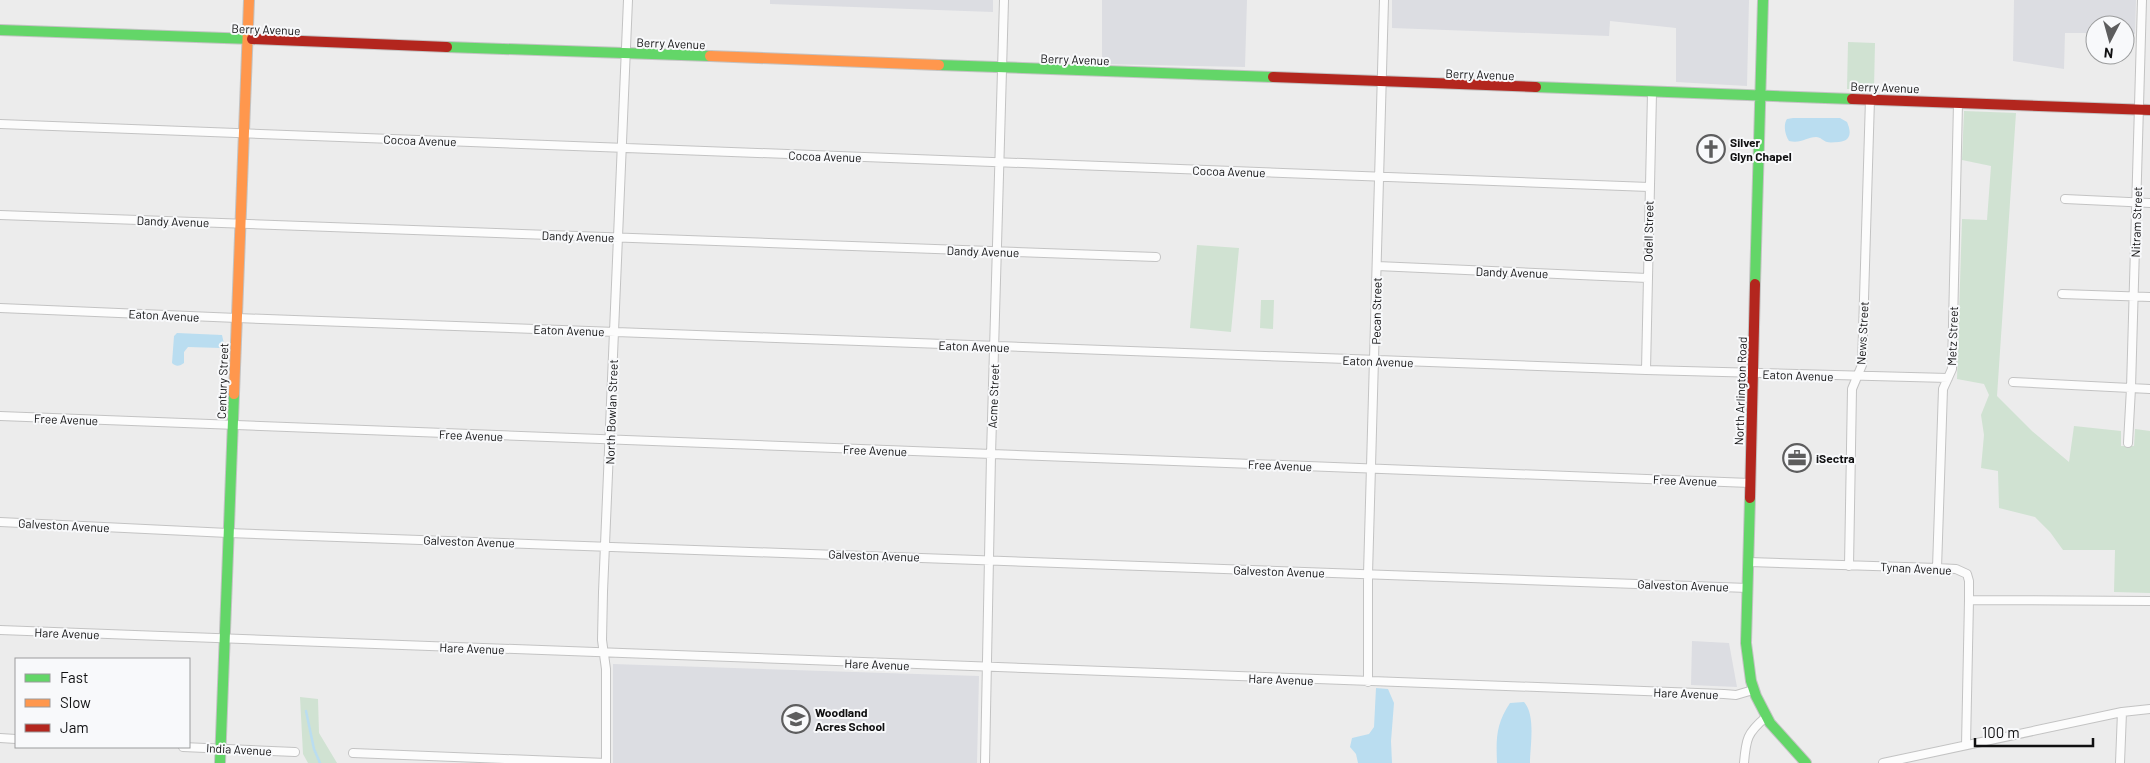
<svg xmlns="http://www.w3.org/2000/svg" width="2150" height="763" viewBox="0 0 2150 763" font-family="Barlow,sans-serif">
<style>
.built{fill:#dcdde2}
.green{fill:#d0e2d2}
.water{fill:#baddf0}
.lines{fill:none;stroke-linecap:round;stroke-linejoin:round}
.stream{stroke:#baddf0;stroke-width:2.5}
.street-casing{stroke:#c3c3c3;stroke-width:10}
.fast-casing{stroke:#c3c3c3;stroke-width:12}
.slow-casing{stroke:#c3c3c3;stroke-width:12}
.jam-casing{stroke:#c3c3c3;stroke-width:12}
.street{stroke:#fcfcfc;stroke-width:8}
.fast{stroke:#63d668;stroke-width:10}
.slow{stroke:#ff974d;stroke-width:10}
.jam{stroke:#b3261e;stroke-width:10}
.labels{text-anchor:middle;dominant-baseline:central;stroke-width:4;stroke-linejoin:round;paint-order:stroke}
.street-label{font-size:12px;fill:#101011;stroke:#f8f9fb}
.poi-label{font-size:12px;font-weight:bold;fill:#101011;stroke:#f8f9fb;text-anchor:start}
</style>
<rect width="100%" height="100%" fill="#ececec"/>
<!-- built -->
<path class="built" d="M770 0H993V12L770 4Z
M1102 0H1247L1245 67 1102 64Z
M1392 0H1749L1747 86 1676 82V28L1610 21 1609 36 1392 28Z
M2014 0H2136L2135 34H2125V25H2095V33H2065L2064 69 2013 61Z
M1692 641 1729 643 1737 687 1691 685Z
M613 664 979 676 977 763H613Z"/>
<!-- green -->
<path class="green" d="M1848 42 1875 43 1874 89H1847Z
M1964 111 2016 113 1997 396 2032 431 2069 462 2074 426 2121 431V446H2134L2135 429 2150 431V593L2114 592 2115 550H2063L2050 532 2035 517 1999 508 1998 471 1981 468 1984 435 1981 415 1989 395 1984 384 1957 379 1962 219 1987 220 1991 166 1962 160Z
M1197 245 1239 248 1231 332 1190 328Z
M1261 300H1274L1273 329 1260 328Z
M300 697 318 699 319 733 337 763H308L303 754Z"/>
<!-- water -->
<path class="water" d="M1793 118H1840L1847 122C1851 131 1852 141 1839 142 1835 142 1830 143 1827 142 1823 141 1821 137 1816 137 1807 137 1801 144 1789 141 1785 135 1783 125 1787 119Z
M177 333 222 335 224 344 221 348 188 347 184 352V363C180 366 176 367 172 363L174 336Z
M1376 688 1388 689 1394 703 1391 741 1392 763H1358L1356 754 1350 747 1352 738 1369 734 1374 727Z
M1524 702C1536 715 1530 746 1530 763H1497C1496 738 1496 724 1510 703Z"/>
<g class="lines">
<!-- stream -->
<path class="stream" d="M306 711 314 749 320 763"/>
<defs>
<path id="street" d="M0 124 1649 187
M2065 199 2150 203
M0 215 1156 257
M1377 266 1647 278
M2062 294 2150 297
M0 308 237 318 1646 370 1948 378
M1646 370 1652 93
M2013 382 2150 389
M0 416 1750 483
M2128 443 2131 388 2142 0
M0 522 228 533 1748 588
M1749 562 1937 568 1956 569 1967 574 1969 581V600L1966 745
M1849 566 1852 389 1862 365 1870 99
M1937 568 1943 389 1952 369 1958 103
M1969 600 2150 601
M0 630 1724 694 1736 695 1753 690
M1368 682V574L1384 0
M0 738 16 739
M183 747 295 752
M353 753 606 763
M606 763V669L602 640 603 592 628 0
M985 763 991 455 1004 0
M1744 763C1746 739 1747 733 1766 717
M1883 763 2122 712 2150 709
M2120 763 2122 712"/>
<path id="fast" d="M0 30 252 39
M447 47 710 56
M939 65 1273 77
M1536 87 1852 99
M1755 284 1763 0
M1750 498 1746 643 1751 681 1756 696 1770 723 1806 763
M220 763 234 394"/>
<path id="slow" d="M710 56 939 65
M234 394 249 0"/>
<path id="jam" d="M252 39 447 47
M1273 77 1536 87
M1852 99 2150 110
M1750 498 1755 284"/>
</defs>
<!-- street casing -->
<use href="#street" class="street-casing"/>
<!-- fast casing -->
<use href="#fast" class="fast-casing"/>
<!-- slow casing -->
<use href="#slow" class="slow-casing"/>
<!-- jam casing -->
<use href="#jam" class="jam-casing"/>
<!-- street -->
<use href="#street" class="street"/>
<!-- fast -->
<use href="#fast" class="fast"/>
<!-- slow -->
<use href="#slow" class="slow"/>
<!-- jam -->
<use href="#jam" class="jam"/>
</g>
<!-- icons -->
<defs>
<symbol id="church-ring" viewBox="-11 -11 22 22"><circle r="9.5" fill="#f8f9fb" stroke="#5d5d5e" stroke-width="1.5"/><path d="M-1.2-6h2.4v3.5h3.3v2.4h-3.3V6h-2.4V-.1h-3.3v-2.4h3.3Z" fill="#5d5d5e"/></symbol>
<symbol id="office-ring" viewBox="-11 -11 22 22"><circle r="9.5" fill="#f8f9fb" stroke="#5d5d5e" stroke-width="1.5"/><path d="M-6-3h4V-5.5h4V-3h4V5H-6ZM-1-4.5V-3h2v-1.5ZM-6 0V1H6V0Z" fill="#5d5d5e"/></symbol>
<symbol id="school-ring" viewBox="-11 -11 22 22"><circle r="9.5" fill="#f8f9fb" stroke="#5d5d5e" stroke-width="1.5"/><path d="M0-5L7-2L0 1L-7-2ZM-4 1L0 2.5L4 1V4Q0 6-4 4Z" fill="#5d5d5e"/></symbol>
</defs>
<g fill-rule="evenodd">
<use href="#church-ring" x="1695" y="133" width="32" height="32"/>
<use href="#office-ring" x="1781" y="442" width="32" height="32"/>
<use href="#school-ring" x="780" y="703" width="32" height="32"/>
</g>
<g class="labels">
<!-- street labels -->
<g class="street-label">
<text transform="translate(266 29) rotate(2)">Berry Avenue</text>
<text transform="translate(671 43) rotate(2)">Berry Avenue</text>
<text transform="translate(1075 59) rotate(2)">Berry Avenue</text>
<text transform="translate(1480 74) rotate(2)">Berry Avenue</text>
<text transform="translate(1885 87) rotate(2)">Berry Avenue</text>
<text transform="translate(420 140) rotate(2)">Cocoa Avenue</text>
<text transform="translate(825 156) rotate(2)">Cocoa Avenue</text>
<text transform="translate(1229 171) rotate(2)">Cocoa Avenue</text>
<text transform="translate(173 221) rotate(2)">Dandy Avenue</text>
<text transform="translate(2136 222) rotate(-88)">Nitram Street</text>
<text transform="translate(1648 231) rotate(-89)">Odell Street</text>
<text transform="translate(578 236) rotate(2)">Dandy Avenue</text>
<text transform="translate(983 251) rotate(2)">Dandy Avenue</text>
<text transform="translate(1512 272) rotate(2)">Dandy Avenue</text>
<text transform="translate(1376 311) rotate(-89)">Pecan Street</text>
<text transform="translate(164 315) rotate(3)">Eaton Avenue</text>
<text transform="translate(569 330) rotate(2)">Eaton Avenue</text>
<text transform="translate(1862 333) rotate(-87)">News Street</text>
<text transform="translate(1952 336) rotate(-88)">Metz Street</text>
<text transform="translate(974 346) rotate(2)">Eaton Avenue</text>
<text transform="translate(1378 361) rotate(2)">Eaton Avenue</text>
<text transform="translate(1798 375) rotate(2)">Eaton Avenue</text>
<text transform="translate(222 381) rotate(-88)">Century Street</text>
<text transform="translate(1740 391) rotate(-88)">North Arlington Road</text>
<text transform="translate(993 396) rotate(-88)">Acme Street</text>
<text transform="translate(611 412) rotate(-88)">North Bowlan Street</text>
<text transform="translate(66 419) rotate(2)">Free Avenue</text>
<text transform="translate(471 435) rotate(2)">Free Avenue</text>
<text transform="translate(875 450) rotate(2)">Free Avenue</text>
<text transform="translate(1280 465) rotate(2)">Free Avenue</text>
<text transform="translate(1685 480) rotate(2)">Free Avenue</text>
<text transform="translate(64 525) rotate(3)">Galveston Avenue</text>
<text transform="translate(469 541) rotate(2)">Galveston Avenue</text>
<text transform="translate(874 555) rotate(2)">Galveston Avenue</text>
<text transform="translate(1916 568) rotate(3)">Tynan Avenue</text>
<text transform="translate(1279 571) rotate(2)">Galveston Avenue</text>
<text transform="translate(1683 585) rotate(2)">Galveston Avenue</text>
<text transform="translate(67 633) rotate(2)">Hare Avenue</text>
<text transform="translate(472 648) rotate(2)">Hare Avenue</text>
<text transform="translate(877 664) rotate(2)">Hare Avenue</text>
<text transform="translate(1281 679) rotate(2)">Hare Avenue</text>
<text transform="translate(1686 693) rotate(2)">Hare Avenue</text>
<text transform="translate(239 749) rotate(3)">India Avenue</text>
</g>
<!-- poi labels -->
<g class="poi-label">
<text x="1730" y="142">Silver<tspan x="1730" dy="14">Glyn Chapel</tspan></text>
<text x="1816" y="458">iSectra</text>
<text x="815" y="712">Woodland<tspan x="815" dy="14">Acres School</tspan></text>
</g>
</g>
<!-- legend -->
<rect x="15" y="658" width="175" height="90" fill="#f8f9fb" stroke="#9b9c9d"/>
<rect x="25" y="674" width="25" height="8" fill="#63d668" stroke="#9b9c9d"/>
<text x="60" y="683" font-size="15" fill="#101011">Fast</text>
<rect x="25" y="699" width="25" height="8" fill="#ff974d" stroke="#9b9c9d"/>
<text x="60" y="708" font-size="15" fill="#101011">Slow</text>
<rect x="25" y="724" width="25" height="8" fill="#b3261e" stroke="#9b9c9d"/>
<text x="60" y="733" font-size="15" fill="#101011">Jam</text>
<!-- north arrow -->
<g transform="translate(2110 40) rotate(186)"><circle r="24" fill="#f8f9fb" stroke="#9b9c9d"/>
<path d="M0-4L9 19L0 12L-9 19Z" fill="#5d5d5e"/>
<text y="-8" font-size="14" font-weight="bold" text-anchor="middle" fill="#101011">N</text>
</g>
<!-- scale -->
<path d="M1975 738v8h118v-8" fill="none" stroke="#101011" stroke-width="2.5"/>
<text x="1982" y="738" font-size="15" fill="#101011" stroke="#f8f9fb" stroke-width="4" paint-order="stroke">100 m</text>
</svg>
